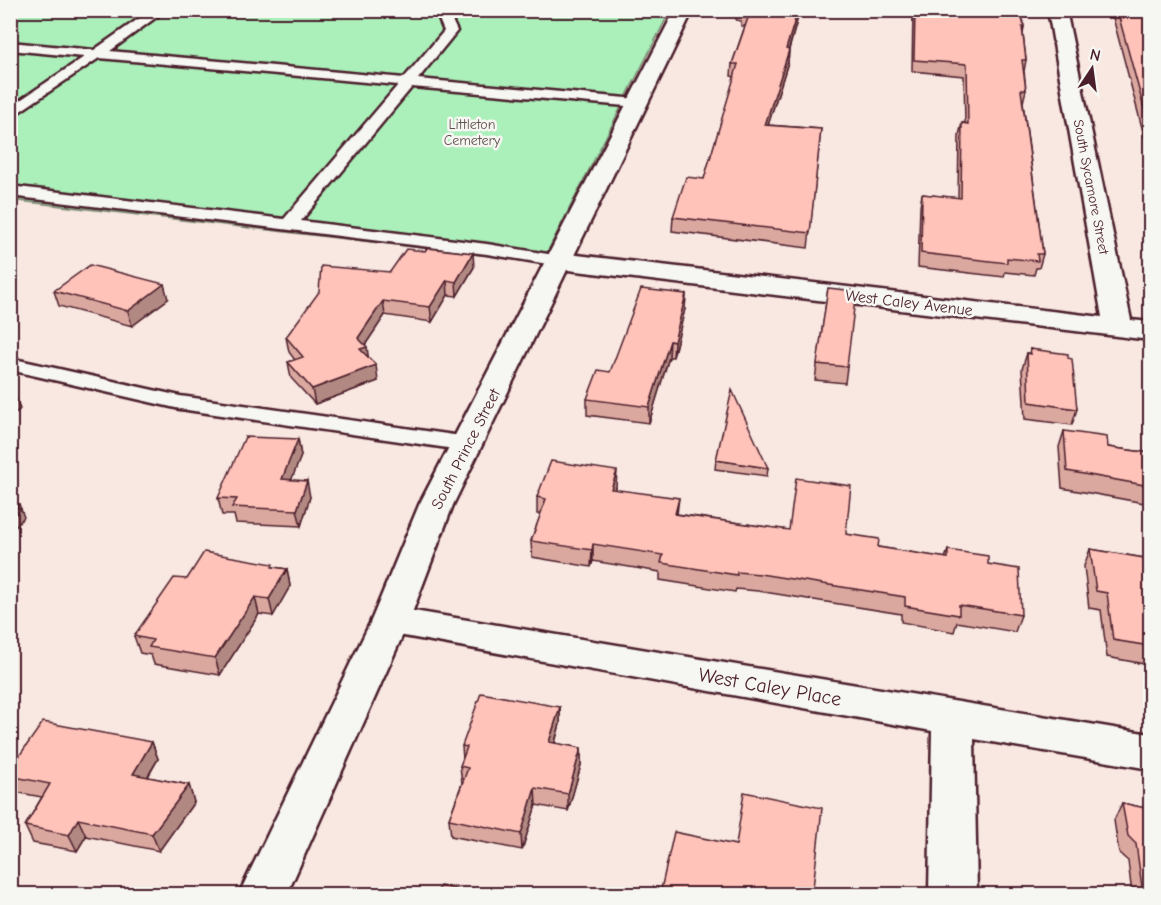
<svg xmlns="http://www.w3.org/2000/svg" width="1161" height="905" viewBox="0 0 1161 905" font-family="'Comic Neue',sans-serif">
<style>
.green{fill:#abf0ba;stroke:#7a8872;stroke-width:1.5}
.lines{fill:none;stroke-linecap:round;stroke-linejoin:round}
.service-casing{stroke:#4a1f2b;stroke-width:5}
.minor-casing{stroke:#4a1f2b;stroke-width:5}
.tertiary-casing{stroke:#4a1f2b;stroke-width:5}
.service{fill:#f6f6f2;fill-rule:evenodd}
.minor{fill:#f6f6f2;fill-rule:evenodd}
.tertiary{fill:#f6f6f2;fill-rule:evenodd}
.wall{fill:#dba8a0;stroke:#4a1f2b;stroke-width:1.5}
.shaded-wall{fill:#b28882;stroke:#4a1f2b;stroke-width:1.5}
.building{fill:#ffc3ba;stroke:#4a1f2b;stroke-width:1.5}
.labels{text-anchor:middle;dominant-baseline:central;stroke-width:5;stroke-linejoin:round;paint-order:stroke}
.far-park-label{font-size:14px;fill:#62534f;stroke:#f6f6f2}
.far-street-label{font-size:14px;fill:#4a1f2b;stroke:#f6f6f2}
.street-label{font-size:16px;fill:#4a1f2b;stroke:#f6f6f2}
.near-street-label{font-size:20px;fill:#4a1f2b;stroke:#f6f6f2}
</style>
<rect width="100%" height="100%" fill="#f9e7e1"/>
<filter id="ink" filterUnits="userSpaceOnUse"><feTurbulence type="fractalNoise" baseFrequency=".0167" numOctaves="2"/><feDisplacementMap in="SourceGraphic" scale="12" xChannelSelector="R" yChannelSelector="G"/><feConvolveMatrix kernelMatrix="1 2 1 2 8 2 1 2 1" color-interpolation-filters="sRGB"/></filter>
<g filter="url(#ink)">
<!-- green -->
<path class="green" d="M11 11H670L542 262 11 200Z"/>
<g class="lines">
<defs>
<path id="service" d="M151 10H166L110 51 404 78 444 31 435 10H447L457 31 418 79 637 99 644 103 637 107 412 87 301 221 487 244 566 257 569 261 560 266 487 254 10 196V186L284 219 398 85 99 58 10 118V107L84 57 10 50V42L94 50Z
M10 358 180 396 468 437 476 439 479 444 476 449 468 451 180 409 10 370Z"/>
<path id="minor" d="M1048 10H1066L1131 320 1150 322V340L560 269 551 267 547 261 551 255 560 253 1102 317Z
M390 607 1150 734V769L974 739 977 894H929L932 731 376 631 371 621 376 611Z"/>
<path id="tertiary" d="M675 10H693L453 505 409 621 287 894H239L371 621 419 505Z"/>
</defs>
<!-- service casing -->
<use href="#service" class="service-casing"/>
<!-- minor casing -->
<use href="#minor" class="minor-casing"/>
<!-- tertiary casing -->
<use href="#tertiary" class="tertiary-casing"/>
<!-- service -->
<use href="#service" class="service"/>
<!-- minor -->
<use href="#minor" class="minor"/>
<!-- tertiary -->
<use href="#tertiary" class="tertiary"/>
</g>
<!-- wall -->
<path class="wall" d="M737 10H800L789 50 788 62 768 125 821 129 808 248 672 231 673 217 704 179 735 77 731 76 732 64 745 26H741V21L736 20Z
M913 10H1021L1024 27 1023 34 1026 60 1024 71 1026 90 1023 102 1043 254 1039 268H1036L1034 275 1005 272 1004 277 918 267 920 207 922 194 958 198 959 135 962 123H965L964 76 912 71Z
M1111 10H1150V158Z
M474 267 457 296 448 295 432 322 385 315 365 345 368 358 378 381 315 404 291 378 288 362 295 360 289 352 286 337 390 272Z
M828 288 847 367 845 383 815 380Z
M54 291 168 299 132 326 59 306Z
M686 294 685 309 673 357H669L649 423 587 415V399L610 372Z
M1030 349 1068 358 1077 409 1072 425 1025 419 1022 369 1027 353 1029 354Z
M1064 431 1108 447 1150 453V504L1062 488 1059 447Z
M298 439 301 456 291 480 310 497 301 526 236 523 234 515H222L218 498Z
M716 460 768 468 767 476 715 469Z
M616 487V490L677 514 789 530 846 534 878 547 945 558 948 550 988 564 1021 615 1015 632 957 622 954 632 901 622V614L758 591 736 589 735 592 660 580V572L593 561 591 567 532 557 531 541 541 514H537V497Z
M1090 549 1150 559V665L1107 657 1101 610 1089 608 1084 566Z
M274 567 287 569 290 586 273 616 259 614 220 675 154 664 151 655 140 653 134 636 187 579Z
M560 707V724L555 743 581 748V765L568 811 536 805 522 850 451 836 449 819 462 783 460 766 463 759 462 746Z
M152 742 158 759 148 777 189 785 194 802 159 851 86 836 77 851 33 843 25 826 42 797 15 792 10 783V769Z
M1122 803 1150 809V894H1132L1128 861 1119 853 1114 820Z"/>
<!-- shaded-wall -->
<path class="shaded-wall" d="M798 10H800L785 62 786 49Z
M789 50 788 62 764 138 765 125Z
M473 253 474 267 457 296 456 282Z
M447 280 448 295 432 322 430 307Z
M164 284 168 299 132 326 128 311Z
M686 294 685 309 673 357 674 342Z
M383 301 385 315 363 348 367 347 369 362 362 365 358 338Z
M670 341 669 357 649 423V407Z
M376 365 378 381 315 404 312 389Z
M14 393 20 409 10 419V397Z
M298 439 301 456 285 496 282 479Z
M617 471 616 487 611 506V489Z
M307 481 310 497 301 526 297 510Z
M679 498 677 514H675Z
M19 504 24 517 10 533V520L16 508Z
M593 544V561L591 567 592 550Z
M287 569 290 586 273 616 269 599Z
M255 597 259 614 220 675 215 658Z
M560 707V724L550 759 549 742Z
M152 742 158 759 139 791 133 774Z
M581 748V765L568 811V794Z
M189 785 194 802 159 851 152 834Z
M535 788 536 805 522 850 521 834Z
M78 819 86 836 77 851 69 835Z"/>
<!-- building -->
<path class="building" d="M743 10H798L786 49 789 50 765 125 821 129 810 233 673 217 686 177 704 179 738 64H732L749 15 742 14Z
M915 10H1021L1024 27H1022L1026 60H1022L1026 90H1021L1043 254H1037L1038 261 1007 258V263L921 253 922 194 961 198 962 123 968 124 967 64 914 60Z
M1117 10H1150V130Z
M427 248 473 253 456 282 447 280 430 307 383 301 358 338 367 347 360 349 376 365 312 389 288 362 303 357 286 337 319 292 321 266 390 272 406 249 425 251Z
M90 265 164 284 128 311 54 291Z
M828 288 856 291 847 367 817 364Z
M641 289 686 294 674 342 670 341 649 407 587 399 598 370 610 372Z
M1030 349 1068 354V358L1072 359 1077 409 1029 402 1027 353 1031 354Z
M732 390 768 468 716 460Z
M1064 431 1107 437 1108 447 1150 453V486L1067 471Z
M245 437 298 439 282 479 307 481 297 510 232 507 237 499 218 498Z
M551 461 617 471 611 489 679 498 675 514 789 530 796 478 851 486 846 534 879 539 878 547 948 558V550L988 556V564L1019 569 1021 615 959 605V615L905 606V597L760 574 737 572V575L661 563 663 555 593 544 592 550 531 541 546 499 537 497Z
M10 503 19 504 16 508 21 509 10 520Z
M1090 549 1150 559V646L1113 640 1107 593 1096 591Z
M204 552 273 564 272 567 287 569 269 599 255 597 215 658 149 647 153 640 134 636 174 578 187 579Z
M481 693 560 707 549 742 581 748 568 794 535 788 521 834 449 819 468 768 460 766 467 747 462 746Z
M43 722 152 742 133 774 189 785 152 834 78 819 69 835 25 826 50 784 10 776V769Z
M744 792 822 808 813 888 844 894H660L674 832 736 845Z
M1122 803 1150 809V894H1143L1136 844 1128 836Z
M440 886 480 894H437Z"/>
</g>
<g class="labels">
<!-- far-park labels -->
<g class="far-park-label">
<text x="472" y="124">Littleton<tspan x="472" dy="16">Cemetery</tspan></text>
</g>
<!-- far-street labels -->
<g class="far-street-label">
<text transform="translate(1091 187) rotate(79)">South Sycamore Street</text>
</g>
<!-- street labels -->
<g class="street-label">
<text transform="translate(909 303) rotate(7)">West Caley Avenue</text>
<text transform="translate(466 449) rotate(-63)">South Prince Street</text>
</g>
<!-- near-street labels -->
<g class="near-street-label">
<text transform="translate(770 687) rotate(10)">West Caley Place</text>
</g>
</g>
<!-- margin -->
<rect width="1161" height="905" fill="none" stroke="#f6f6f2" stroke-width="36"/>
<rect x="18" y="18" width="1125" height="869" fill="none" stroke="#4a1f2b" stroke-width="2" filter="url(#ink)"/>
<!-- north arrow -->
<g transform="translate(1092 69) rotate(13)" stroke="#f6f6f2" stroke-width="4.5" paint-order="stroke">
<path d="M0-4.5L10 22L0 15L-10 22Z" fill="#4a1f2b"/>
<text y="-9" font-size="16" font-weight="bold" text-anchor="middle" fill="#4a1f2b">N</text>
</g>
</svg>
